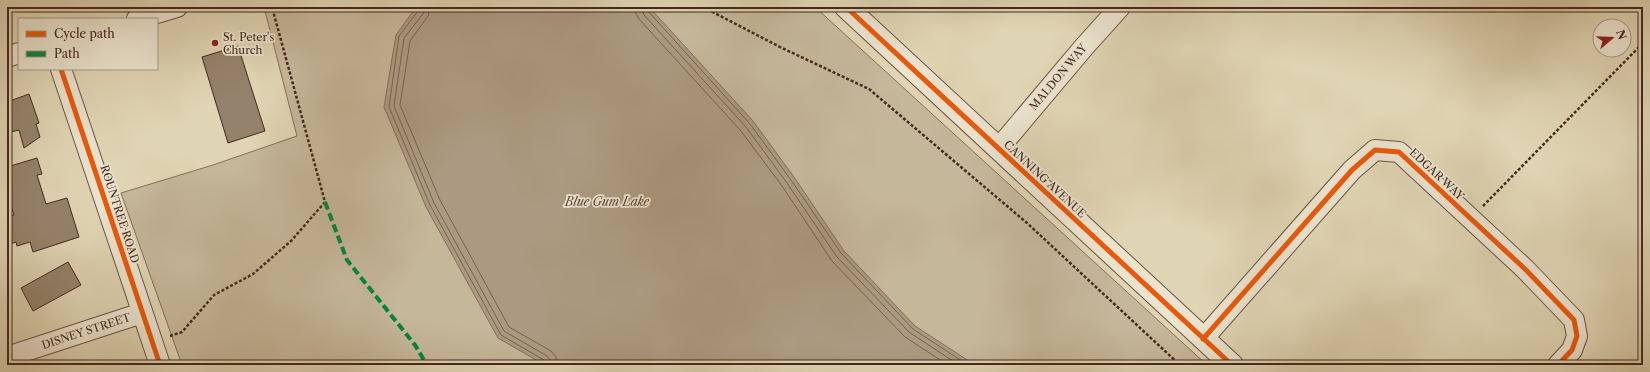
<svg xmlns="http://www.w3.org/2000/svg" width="1650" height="372" viewBox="0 0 1650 372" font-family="'Libre Caslon Text',serif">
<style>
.green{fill:#c5b79a;stroke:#85705c}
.water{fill:#ab9a81;stroke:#826d5a}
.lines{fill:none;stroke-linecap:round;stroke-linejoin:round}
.shore{stroke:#786250;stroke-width:1}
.building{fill:#95826c;stroke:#45291f}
.minor-casing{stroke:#6c5444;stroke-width:22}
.tertiary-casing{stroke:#6c5444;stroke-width:24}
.path{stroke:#45291f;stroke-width:2.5;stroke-dasharray:3 2;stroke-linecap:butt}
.minor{stroke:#eae3ce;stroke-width:20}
.tertiary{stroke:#eae3ce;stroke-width:22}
.quiet{stroke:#00873e;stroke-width:4;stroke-dasharray:8 4;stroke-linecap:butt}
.cycleway-casing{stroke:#eae3ce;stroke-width:8}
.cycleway{stroke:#e8590c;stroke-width:5}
.poi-dot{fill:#8f2418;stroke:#eae3ce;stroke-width:1.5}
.labels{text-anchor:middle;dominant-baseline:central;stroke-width:3.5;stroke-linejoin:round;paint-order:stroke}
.poi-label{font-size:11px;fill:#45291f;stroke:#eae3ce;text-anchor:start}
.street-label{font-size:11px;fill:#45291f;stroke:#eae3ce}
.water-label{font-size:12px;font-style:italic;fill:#5e4538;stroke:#eae3ce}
</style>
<rect width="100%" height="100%" fill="#dfd4b3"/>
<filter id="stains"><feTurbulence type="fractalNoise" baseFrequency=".005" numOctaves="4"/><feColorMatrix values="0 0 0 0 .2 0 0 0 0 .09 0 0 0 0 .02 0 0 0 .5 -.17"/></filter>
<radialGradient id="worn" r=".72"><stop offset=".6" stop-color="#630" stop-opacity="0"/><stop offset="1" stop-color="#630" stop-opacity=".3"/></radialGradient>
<!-- green -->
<path class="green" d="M264 7H815L1207 365H182L121 193 213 165 297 136Z"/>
<!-- water -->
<path class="water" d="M416 7H649L753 121 794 177 844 251 915 326 975 365H545L498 338 426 207 384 107 396 35Z"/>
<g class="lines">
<!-- shore -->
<path class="shore" d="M419 7 418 11 399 36 389 107 430 205 501 335 544 360 546 365
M424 7 423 14 404 38 394 106 434 203 504 331 547 356 550 360 551 365
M430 7 428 16 410 41 400 105 440 200 509 327 551 351 556 357 557 365
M635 7 636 14 639 19 741 131 782 186 832 261 905 337 948 365
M641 7 644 15 746 127 787 183 837 257 909 332 959 365
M646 7 648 11 750 124 791 180 841 253 913 329 968 365"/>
</g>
<!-- building -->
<path class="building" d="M238 46 265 131 228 143 202 57Z
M29 94 39 123 36 124 40 137 24 148 19 130 7 133V102Z
M37 158 42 174 37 175 46 204 67 198 79 237 33 252 30 242 17 246 16 242 7 245V217L14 215 7 194V167Z
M68 262 81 285 33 311 21 288Z"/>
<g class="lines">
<defs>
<path id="minor" d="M137 19 177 7
M7 57 19 53
M61 69 160 365
M998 149 1084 47 1120 7
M1203 339 1352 170 1375 150 1399 152 1525 269 1574 320 1577 336 1572 350 1558 365
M7 357 142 313"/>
<path id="tertiary" d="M846 7 1232 365"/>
</defs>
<!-- minor casing -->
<use href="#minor" class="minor-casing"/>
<!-- tertiary casing -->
<use href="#tertiary" class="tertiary-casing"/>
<!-- path -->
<path class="path" d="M703 7 782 48 869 89 1027 223 1180 365
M1483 206 1643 43
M170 336 182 332 214 295 253 274 291 241 325 202 272 7"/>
<!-- minor -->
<use href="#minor" class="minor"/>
<!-- tertiary -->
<use href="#tertiary" class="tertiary"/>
<!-- quiet -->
<path class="quiet" d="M325 202 347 260 415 345 427 365"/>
<defs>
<path id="cycleway" d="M846 7 1232 365
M61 69 160 365
M1203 339 1352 170 1375 150 1399 152 1525 269 1574 320 1577 336 1572 350 1558 365"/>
</defs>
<!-- cycleway casing -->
<use href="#cycleway" class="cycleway-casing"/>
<!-- cycleway -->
<use href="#cycleway" class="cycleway"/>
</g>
<!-- markers -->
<circle class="poi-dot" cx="215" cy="43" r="4"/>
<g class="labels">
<!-- poi labels -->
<g class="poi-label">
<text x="223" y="37">St. Peter's<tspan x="223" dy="13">Church</tspan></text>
</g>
<!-- street labels -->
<g class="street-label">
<text transform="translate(1058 77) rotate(-50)">MALDON WAY</text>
<text transform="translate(1437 174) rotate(43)">EDGAR WAY</text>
<text transform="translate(1045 179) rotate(43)">CANNING AVENUE</text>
<text transform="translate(120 214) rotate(72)">ROUNTREE ROAD</text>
<text transform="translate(86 331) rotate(-18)">DISNEY STREET</text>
</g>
<!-- water labels -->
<g class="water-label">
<text x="607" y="201">Blue Gum Lake</text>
</g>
</g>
<!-- margin -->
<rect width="1650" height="372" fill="none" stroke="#dfd4b3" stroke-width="24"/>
<rect x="8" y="8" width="1634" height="356" fill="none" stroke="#45291f" stroke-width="2"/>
<rect x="12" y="12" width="1626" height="348" fill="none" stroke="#45291f"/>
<!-- legend -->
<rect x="18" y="18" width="140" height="52" fill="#eae3ce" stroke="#a89988"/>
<rect x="26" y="31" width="20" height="6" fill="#e8590c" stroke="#a89988"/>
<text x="54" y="38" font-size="12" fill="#45291f">Cycle path</text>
<rect x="26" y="51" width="20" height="6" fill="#00873e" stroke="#a89988"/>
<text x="54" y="58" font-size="12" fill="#45291f">Path</text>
<!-- north arrow -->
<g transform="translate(1612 38) rotate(71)"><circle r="19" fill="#eae3ce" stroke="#a89988"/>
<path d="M0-3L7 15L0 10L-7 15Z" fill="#8f2418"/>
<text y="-6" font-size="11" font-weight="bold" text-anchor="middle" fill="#45291f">N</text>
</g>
<rect width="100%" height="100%" filter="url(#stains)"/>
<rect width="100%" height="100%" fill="url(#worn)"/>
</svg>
